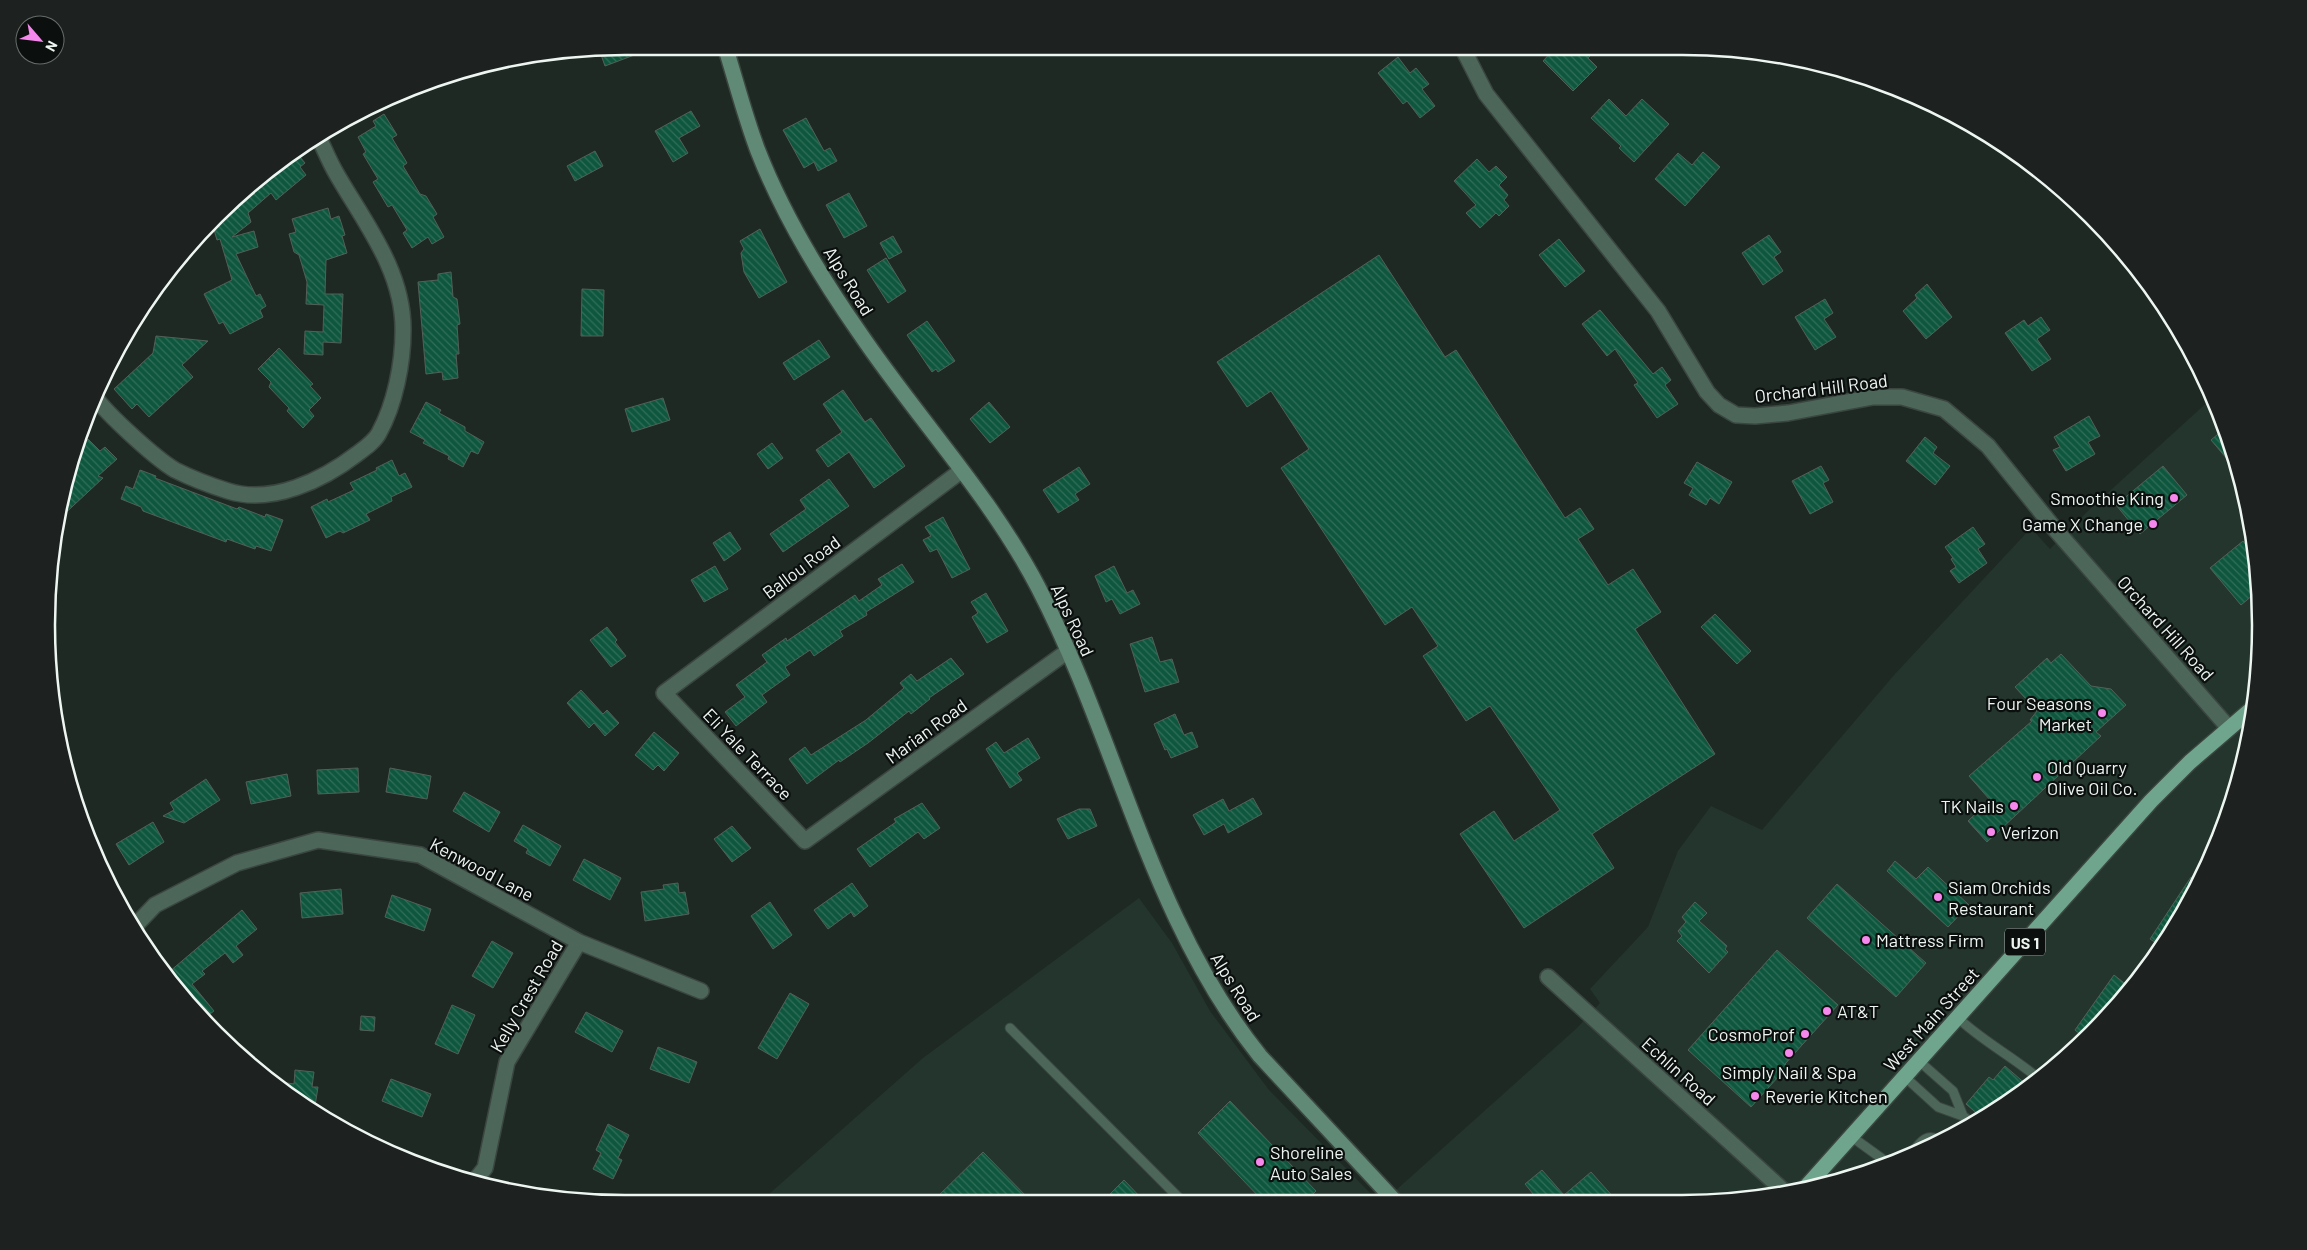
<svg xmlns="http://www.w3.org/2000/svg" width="2307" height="1250" viewBox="0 0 2307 1250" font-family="Barlow,sans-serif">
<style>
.built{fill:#23352d}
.building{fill:url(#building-back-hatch);stroke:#536059}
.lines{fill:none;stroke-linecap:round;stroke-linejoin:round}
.lane-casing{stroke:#3b4641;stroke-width:11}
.street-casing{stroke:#3b4641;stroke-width:18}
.secondary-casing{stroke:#3b4641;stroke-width:18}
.primary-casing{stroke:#3b4641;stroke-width:18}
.lane{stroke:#4c6659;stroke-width:9}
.street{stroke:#4c6659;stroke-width:15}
.secondary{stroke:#608976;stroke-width:15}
.primary{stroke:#6fa58c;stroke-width:15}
.poi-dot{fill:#f688ed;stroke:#0b100e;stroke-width:2}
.labels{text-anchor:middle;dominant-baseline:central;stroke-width:4.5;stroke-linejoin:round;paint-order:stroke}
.shield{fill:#0b100e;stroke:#aab1ae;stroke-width:1}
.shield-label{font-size:16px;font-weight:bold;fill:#eef6f2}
.street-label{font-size:18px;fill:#eef6f2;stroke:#0b100e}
.poi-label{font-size:18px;fill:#eef6f2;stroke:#0b100e;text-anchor:start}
.rim{fill:none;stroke:#eef6f2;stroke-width:2.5}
</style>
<defs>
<pattern id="building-back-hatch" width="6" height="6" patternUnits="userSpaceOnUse" patternTransform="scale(1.25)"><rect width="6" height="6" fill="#0e563d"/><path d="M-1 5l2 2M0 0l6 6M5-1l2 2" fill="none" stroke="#316f5a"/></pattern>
</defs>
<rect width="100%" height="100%" fill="#1e2924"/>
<!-- built -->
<path class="built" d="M2212 398 2241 475 2259 587 2256 700 2230 811 2183 914 2091 1034 2003 1106 1868 1173 1757 1199 1385 1200 1577 1028 1600 1003 1590 989 1648 927 1678 851 1711 806 1762 830 1895 674 2031 528 2050 549 2090 509Z
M1139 898 1172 943 1210 1011 1269 1090 1377 1200 760 1202 923 1058Z"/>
<!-- building -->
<path class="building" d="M625 46H652L653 48 605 66 599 49Z
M1556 47H1599L1588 58 1597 67 1573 91 1543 61Z
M1398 57 1410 73 1416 68 1429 84 1422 89 1435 106 1420 118 1407 101 1403 104 1378 73Z
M1609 99 1626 116 1642 99 1669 124 1634 162 1619 148 1621 146 1591 118Z
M691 111 700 126 679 138 688 153 673 162 655 131Z
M384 114 397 135 392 138 407 163 403 166 420 194 426 196 437 214 433 217 444 237 432 244 428 237 412 248 403 233 407 230 392 205 388 207 373 182 378 179 363 154 366 152 358 137 376 126 373 121Z
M806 118 824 151 830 148 837 161 818 171 814 162 804 168 783 130Z
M295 151 305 163 300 167 306 175 276 200 271 193 248 213 251 222 232 237 254 231 258 247 236 254 256 296 260 294 266 306 260 310 263 317 230 334 223 322 219 324 204 294 232 280 220 239 217 240 212 223 272 166Z
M595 151 603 166 575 181 567 166Z
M1703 152 1720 167 1685 206 1655 179 1678 153 1692 165Z
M1477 159 1489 172 1496 166 1507 177 1499 185 1508 195 1504 200 1509 206 1499 216 1496 213 1480 228 1466 213 1476 205 1454 181Z
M849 193 867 226 844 238 826 205Z
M328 208 331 219 339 216 345 235 342 236 347 253 326 260 325 294H343L341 343 323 342V355L304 354 305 331 323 332 324 305 306 304 307 282 299 255 294 252 289 234 296 232 292 219Z
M760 229 787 282 759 298 744 272 741 253 744 249 740 241Z
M1769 235 1781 252 1774 257 1783 271 1763 285 1742 253Z
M893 236 902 252 889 259 880 243Z
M1559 239 1585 271 1565 287 1539 255Z
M1379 255 1445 357 1456 350 1565 518 1580 508 1594 529 1578 539 1608 585 1633 569 1661 612 1635 629 1715 754 1592 834 1614 868 1524 928 1460 834 1494 811 1514 841 1560 810 1490 706 1466 721 1423 656 1438 646 1412 607 1385 625 1281 468 1309 449 1271 391 1247 407 1217 362Z
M886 258 906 291 888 303 867 270Z
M451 272 453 297 457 299 460 324 457 325 459 354H456L458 378 443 380 442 372 426 374 418 282 438 280V274Z
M1927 284 1952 317 1926 339 1903 311 1917 298 1915 295Z
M582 289 604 290 603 336H581Z
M1825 299 1833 313 1824 319 1836 337 1815 350 1795 317Z
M1600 310 1653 374 1662 367 1671 380 1665 385 1678 404 1657 418 1634 385 1638 383 1615 349 1607 356 1582 324Z
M2041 317 2050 330 2037 339 2051 359 2032 371 2005 333 2024 320 2028 326Z
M927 321 955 361 938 372 936 369 932 372 907 335Z
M156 336 208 341 182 365 193 377 149 417 137 404 132 409 114 389 153 353Z
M819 340 830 357 794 380 783 363Z
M279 348 313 384 310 386 321 398 309 410 314 416 303 428 287 411 289 408 269 387 271 382 258 369Z
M843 390 865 422 871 418 905 466 874 488 849 452 828 467 816 450 842 432 823 404Z
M663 398 670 420 632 432 625 409Z
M426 402 441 410 439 413 465 427V431L484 442 478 454 471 451 463 467 448 459 449 456 423 443 425 440 410 432Z
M989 402 1010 427 990 443 970 419Z
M2089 416 2100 436 2088 442 2095 454 2066 471 2053 450 2060 447 2054 437Z
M2224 429 2239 471 2238 472 2211 440Z
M1925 437 1937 447 1933 453 1950 466 1935 485 1906 461Z
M88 439 100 451 105 447 117 459 98 476 103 478 59 519 66 475 74 452Z
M772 443 783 458 768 469 757 454Z
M392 460 399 476 405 473 412 487 391 497 392 501 366 514 370 520 343 533 340 531 326 538 311 507 327 499 328 502 354 490 350 483 377 470 376 468Z
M1697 462 1732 482 1719 504 1710 498 1706 505 1689 495 1693 488 1684 483Z
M1821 466 1829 480 1823 483 1833 502 1810 514 1792 481Z
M2163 466 2187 495 2140 534 2116 505Z
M1079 467 1090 484 1075 494 1079 500 1058 513 1043 490Z
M140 470 156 476 155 478 237 509 239 507 265 517 266 514 283 520 271 551 256 546 255 549 227 539 226 542 143 511 141 507 121 499 126 486 133 489Z
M829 479 849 506 783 552 770 534 806 509 800 500Z
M943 517 970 569 952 578 937 549 930 552 923 540 931 536 925 527Z
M1973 527 1985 544 1978 549 1987 563 1959 583 1950 571 1956 567 1951 559 1953 558 1945 547Z
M730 532 741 549 724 561 713 543Z
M2243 541 2254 555 2259 587V590L2241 605 2210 568Z
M902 564 914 582 866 612 867 615 840 631 843 636 814 656 810 650 785 667 790 675 762 695 767 702 736 726 725 712 745 697 736 685 767 662 762 655 786 638 787 641 855 595 859 601 882 585 878 579Z
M715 566 728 589 704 602 691 580Z
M1114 566 1127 593 1133 590 1140 604 1120 614 1112 599 1106 602 1095 576Z
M986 593 1008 631 987 643 972 617 978 613 971 602Z
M1715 614 1751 651 1737 664 1701 627Z
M607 627 617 640 615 642 626 656 611 667 590 640Z
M1152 637 1160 662 1172 659 1179 682 1145 692 1130 644Z
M2061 654 2091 686 2111 689 2126 705 2096 732 2101 736 1987 842 1968 821 1990 800 1969 776 2032 721 2030 720 2037 711 2015 687 2047 658 2051 663Z
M951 658 964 674 929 698 930 699 911 714 909 711 868 743 840 762 839 760 807 784 789 759 805 747 811 755 866 720 904 688 900 683 911 674 917 681Z
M581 690 603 714 607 710 619 723 605 736 594 723 589 728 567 703Z
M1175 714 1184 735 1192 732 1198 747 1171 758 1167 749 1165 750 1154 724Z
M654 732 679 753 664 771 658 765 653 770 635 755Z
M1028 738 1040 758 1017 773 1022 780 1010 788 986 749 996 742 1004 753Z
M358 768 359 792 318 794 317 770Z
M390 768 431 776 427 799 386 792Z
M287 774 291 796 251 804 246 782Z
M206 779 220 800 184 823 163 816 174 810 170 803Z
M464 792 500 812 489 832 453 811Z
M1253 798 1262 814 1228 833 1224 824 1204 835 1193 815 1223 799 1229 811Z
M922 803 940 828 924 839 918 832 870 867 857 849 896 822 894 819Z
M1079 809H1090L1097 826 1068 839 1057 819Z
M153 822 164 842 129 865 116 844Z
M523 825 561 846 550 866 526 853 528 849 514 841Z
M732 826 751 848 732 862 714 839Z
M584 859 621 878 610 900 573 880Z
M1895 861 1916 879 1928 867 1969 905 1948 927 1887 871Z
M2191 877 2198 881 2183 914 2159 945 2150 939Z
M678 883 679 893 685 892 689 914 645 921 641 892 664 889 663 885Z
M852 883 868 906 854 917 851 912 828 929 814 910Z
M1837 884 1926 963 1896 997 1807 918Z
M341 889 343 914 302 918 300 893Z
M392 895 431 909 424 931 385 917Z
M770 902 792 935 773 949 751 916Z
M1695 902 1707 913 1699 921 1727 946 1725 949 1728 952 1709 973 1677 941 1682 936 1678 931 1686 922 1682 917Z
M242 910 257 929 236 946 243 955 233 963 225 953 202 971 205 974 192 984 214 1011 203 1019 190 1007 167 977 170 975 169 972Z
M492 941 513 953 493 988 472 976Z
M1777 950 1838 1005 1785 1064 1787 1067 1751 1107 1688 1050Z
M2114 975 2128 986 2086 1039 2075 1030Z
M790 993 809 1004 777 1059 758 1048Z
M452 1005 475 1015 458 1054 435 1044Z
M586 1012 623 1031 612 1052 575 1032Z
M361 1016 375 1017 374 1031 360 1030Z
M658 1047 697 1062 689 1083 650 1069Z
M2005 1066 2028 1086 2003 1106 1981 1117 1966 1104 1989 1077 1993 1080Z
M295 1070 314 1072 312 1087H318L315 1106 303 1104 268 1080 294 1084Z
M391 1079 431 1094 422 1117 382 1101Z
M1230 1101 1316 1191 1307 1200H1262L1198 1133Z
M608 1124 629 1135 618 1158 622 1160 613 1179 593 1169 601 1153 596 1150Z
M983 1152 1031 1201H933Z
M1542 1170 1564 1195 1591 1172 1615 1199 1538 1200 1525 1184Z
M1124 1180 1144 1201H1103Z"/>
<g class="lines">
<defs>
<path id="lane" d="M1957 1017C1982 1041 2012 1056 2038 1078
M1010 1028 1182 1201
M1919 1061 1953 1091 1963 1116
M1905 1077 1938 1107 1963 1116 1971 1122
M1852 1137 1888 1163
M1914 1150C1921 1142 1926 1134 1937 1139"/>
<path id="street" d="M1462 47 1486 94 1658 311 1707 392 1719 405 1736 415 1755 416 1788 413 1873 397H1902L1944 409 1988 446 2054 528 2228 727
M94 396C108 415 155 458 175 470 189 477 212 486 228 491 272 505 323 480 357 454 365 448 375 441 379 433 395 404 403 363 403 331 404 271 364 222 336 173 329 161 324 148 318 136
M961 471 664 693 805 841 1068 651
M134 927 155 905 237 863 318 840 420 855 579 942 701 991
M1548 977 1785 1192
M473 1183 485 1168 507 1062 579 942"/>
<path id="secondary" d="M725 46C736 81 745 117 758 151 783 215 820 276 859 332 917 418 990 495 1038 587 1118 741 1150 919 1260 1056L1394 1200"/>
<path id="primary" d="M1805 1188 2151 801 2190 762 2254 707"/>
</defs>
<!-- lane casing -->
<use href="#lane" class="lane-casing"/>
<!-- street casing -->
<use href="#street" class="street-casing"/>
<!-- secondary casing -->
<use href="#secondary" class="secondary-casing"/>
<!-- primary casing -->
<use href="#primary" class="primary-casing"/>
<!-- lane -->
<use href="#lane" class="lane"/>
<!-- street -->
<use href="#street" class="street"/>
<!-- secondary -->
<use href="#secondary" class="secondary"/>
<!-- primary -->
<use href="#primary" class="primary"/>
</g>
<!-- markers -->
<g class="poi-dot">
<circle cx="2174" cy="498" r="5"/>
<circle cx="2153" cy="524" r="5"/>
<circle cx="2102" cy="713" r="5"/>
<circle cx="2037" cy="777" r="5"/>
<circle cx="2014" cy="806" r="5"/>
<circle cx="1991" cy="832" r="5"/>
<circle cx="1938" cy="897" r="5"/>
<circle cx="1866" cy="940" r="5"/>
<circle cx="1827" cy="1011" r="5"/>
<circle cx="1805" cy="1034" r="5"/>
<circle cx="1789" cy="1053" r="5"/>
<circle cx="1755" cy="1096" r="5"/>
<circle cx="1260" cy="1162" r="5"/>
</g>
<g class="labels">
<!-- shield labels -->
<rect class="shield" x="2005" y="928.5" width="40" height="27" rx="4"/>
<g class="shield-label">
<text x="2025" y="942">US 1</text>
</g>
<!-- street labels -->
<g class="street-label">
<text transform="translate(849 281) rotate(58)">Alps Road</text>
<text transform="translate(1821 388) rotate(-7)">Orchard Hill Road</text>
<text transform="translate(801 567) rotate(-37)">Ballou Road</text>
<text transform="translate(1073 620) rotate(65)">Alps Road</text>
<text transform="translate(2166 628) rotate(48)">Orchard Hill Road</text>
<text transform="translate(926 731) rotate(-36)">Marian Road</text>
<text transform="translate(748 754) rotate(46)">Eli Yale Terrace</text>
<text transform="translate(482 869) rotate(28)">Kenwood Lane</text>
<text transform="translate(1236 987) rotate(58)">Alps Road</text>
<text transform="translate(526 996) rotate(-60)">Kelly Crest Road</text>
<text transform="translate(1931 1019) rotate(-48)">West Main Street</text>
<text transform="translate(1679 1071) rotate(42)">Echlin Road</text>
</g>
<!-- poi labels -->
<g class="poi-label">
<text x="2164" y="498" text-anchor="end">Smoothie King</text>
<text x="2143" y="524" text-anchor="end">Game X Change</text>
<text x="2092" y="703" text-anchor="end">Four Seasons<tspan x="2092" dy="21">Market</tspan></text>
<text x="2047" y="767">Old Quarry<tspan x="2047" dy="21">Olive Oil Co.</tspan></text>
<text x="2004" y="806" text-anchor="end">TK Nails</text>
<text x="2001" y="832">Verizon</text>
<text x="1948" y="887">Siam Orchids<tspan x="1948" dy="21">Restaurant</tspan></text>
<text x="1876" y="940">Mattress Firm</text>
<text x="1837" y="1011">AT&amp;T</text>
<text x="1795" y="1034" text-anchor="end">CosmoProf</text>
<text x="1789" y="1072" text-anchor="middle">Simply Nail &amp; Spa</text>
<text x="1765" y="1096">Reverie Kitchen</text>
<text x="1270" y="1152">Shoreline<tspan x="1270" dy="21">Auto Sales</tspan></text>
</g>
</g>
<!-- crop -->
<path d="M0 0H2307V1250H0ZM625 55H1682A570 570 0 0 1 2252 625V625A570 570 0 0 1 1682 1195H625A570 570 0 0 1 55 625V625A570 570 0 0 1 625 55Z" fill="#1d2220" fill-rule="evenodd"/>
<path class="rim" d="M625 55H1682A570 570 0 0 1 2252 625V625A570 570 0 0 1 1682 1195H625A570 570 0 0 1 55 625V625A570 570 0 0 1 625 55Z"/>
<!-- north arrow -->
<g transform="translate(40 40) rotate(118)"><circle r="24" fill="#0b100e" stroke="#666c69"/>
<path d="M0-4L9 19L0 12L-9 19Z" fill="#f688ed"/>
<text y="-8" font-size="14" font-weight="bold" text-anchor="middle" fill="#eef6f2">N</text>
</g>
</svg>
